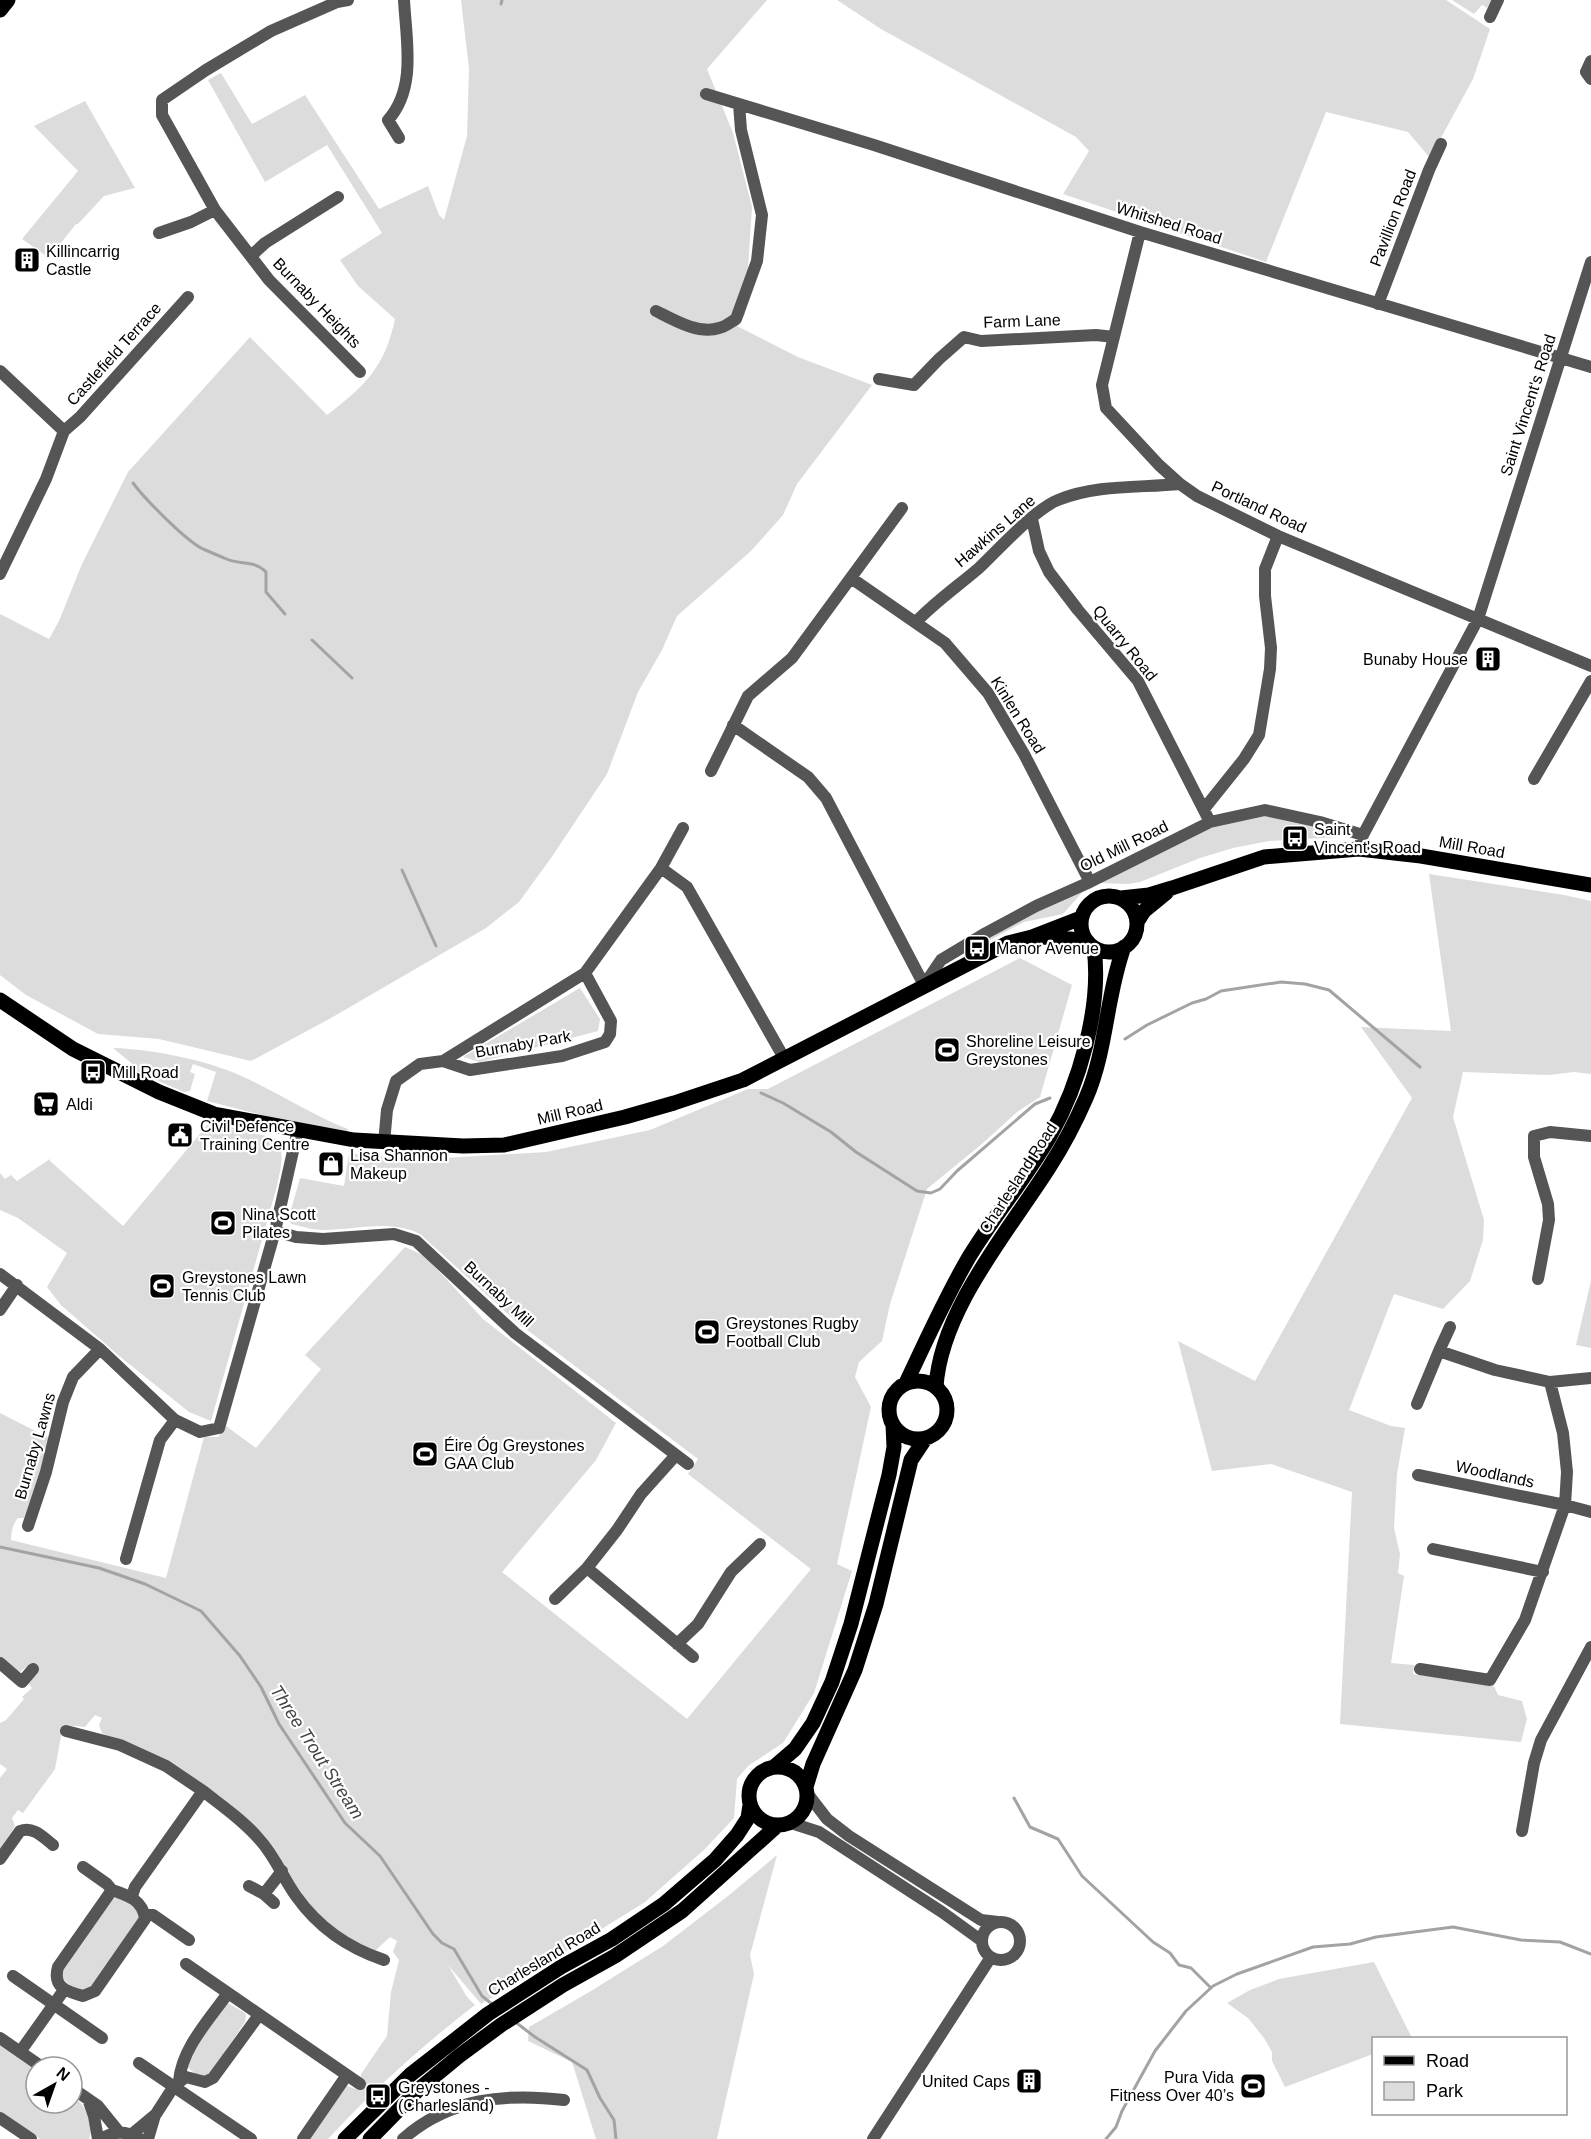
<svg xmlns="http://www.w3.org/2000/svg" width="1591" height="2139" viewBox="0 0 1591 2139" font-family="Helvetica,sans-serif">
<style>
.green{fill:#dcdcdc}
.lines{fill:none;stroke-linecap:round;stroke-linejoin:round}
.stream{stroke:#a3a3a3;stroke-width:3}
.minor{stroke:#555;stroke-width:12}
.major{stroke:#000;stroke-width:15}
.labels{text-anchor:middle;dominant-baseline:central;stroke-width:4.5;stroke-linejoin:round;paint-order:stroke}
.street-label{font-size:16px;fill:#000;stroke:#fff}
.poi-label{font-size:16px;fill:#000;stroke:#fff;text-anchor:start}
.water-label{font-size:18px;font-style:italic;fill:#444;stroke:#fff}
</style>
<rect width="100%" height="100%" fill="#fff"/>
<!-- green -->
<path class="green" d="M461 0H767L707 69 733 133 752 207 745 314 737 326 798 357 872 385 797 484 783 515 751 551 677 616 662 650 638 692 607 774 551 858 519 902 486 928 331 1018 251 1061 159 1039 98 1034 26 995 0 975V614L49 639 59 621 82 564 128 472 250 337 327 415C365 386 385 367 395 319L358 286 340 260 382 233 327 145 265 182 208 80 221 73 252 124 305 95 379 209 428 186 439 215 444 220 467 136 469 69Z
M837 0H1446L1490 29 1473 79 1430 158 1408 132 1326 112 1266 262 1063 194 1089 151 1076 137 881 29Z
M1452 0H1493L1487 8 1482 5 1474 14Z
M85 101 135 188 104 196 78 224H76L49 258 22 239 78 171 34 126Z
M1265 813 1343 834 1340 837 1269 841 1233 848 1200 858 1140 882 1128 884 1099 883 1087 887 1063 914 1024 922 956 958 954 956 980 938 1202 830Z
M1429 874 1564 895 1591 901V1074L1574 1072 1549 1075 1463 1072 1453 1117 1484 1220 1483 1240 1470 1281 1443 1309 1394 1294 1349 1410 1391 1426 1405 1428 1397 1474 1394 1528 1400 1554 1398 1573 1404 1576 1391 1663 1414 1665 1413 1674 1493 1684 1498 1695 1522 1701 1527 1719 1521 1742 1340 1724 1352 1492 1271 1464 1212 1471 1178 1341 1255 1381 1412 1098 1361 1027 1451 1031Z
M1020 958 1072 985 1040 1097 1017 1112 983 1143 927 1189 890 1304 882 1341 859 1362 855 1377 871 1407 837 1564 852 1571 814 1693 783 1743 748 1766 737 1779 734 1818 705 1849 645 1902 481 2004 448 1965 467 1997 475 2005C422 2046 373 2090 328 2139H309L347 2086 359 2090 361 2074 387 2036 391 1992 399 1960 393 1952 397 1941 390 1937 376 1950 369 1951 347 1940 320 1918 244 1818 102 1733 99 1725 102 1718 95 1715 85 1727 63 1725 55 1769 23 1813 18 1810 12 1818 15 1826 0 1850V1778L7 1769 0 1764V1723L6 1720 24 1699 22 1697 32 1688 28 1683 37 1669 31 1663 20 1672 0 1657V1413L49 1438 44 1461 24 1518H18C13 1524 11 1532 11 1540L166 1578 204 1437H218L226 1426 256 1448 321 1369 305 1355 405 1247 425 1256 483 1319 616 1423 596 1460 502 1572 687 1719 811 1569 688 1474 698 1459 518 1323 420 1234C389 1219 356 1230 323 1230 312 1230 301 1226 291 1224L289 1217 300 1178 344 1186 349 1153 370 1156 444 1158 546 1152 650 1130 748 1089H768Z
M580 988 600 1019 598 1031 480 1062 463 1057Z
M113 1048C153 1049 212 1061 248 1079 282 1095 313 1115 348 1129L347 1132 293 1123 207 1101 216 1072 193 1064 190 1072 195 1074 190 1091 184 1092 140 1073 135 1070 136 1067Z
M210 1122 274 1138C287 1152 280 1169 277 1186L211 1421 189 1412 118 1355 61 1305 47 1287 67 1253 18 1218 0 1210V1173L5 1179 11 1175 17 1181 50 1159V1161L123 1226Z
M1591 1281V1348L1576 1345Z
M777 1855 750 1955 754 1974 717 2139H596L572 2062 528 2041 529 2027 591 1991 663 1946 728 1896Z
M116 1897C125 1899 136 1908 140 1916L90 1989 79 1991C71 1985 60 1981 61 1969L111 1900Z
M1374 1962 1412 2038H1374L1373 2054 1285 2087 1272 2061V2052L1264 2038 1248 2018 1227 2003 1250 1990 1279 1979Z
M228 2003 245 2013 246 2016 245 2022 209 2075 205 2077 198 2076 186 2066 190 2056 224 2005Z
M0 2045 36 2070V2103H72V2095C86 2106 95 2122 89 2139H40L0 2112Z"/>
<g class="lines">
<!-- stream -->
<path class="stream" d="M501 4 502 0
M133 483C144 498 186 541 203 549 210 552 217 555 224 558 240 566 253 559 266 572V592L285 614
M312 640 352 678
M402 870 436 946
M1125 1039 1147 1025 1192 1003 1206 999 1221 991 1281 982 1305 984 1329 990 1420 1067
M761 1093 783 1103 831 1132 856 1152 917 1191 931 1193 940 1189 957 1171 1035 1104 1050 1098
M0 1547 99 1568 145 1584 201 1611 240 1656 261 1687 279 1724 345 1823 380 1856 433 1934 442 1943 454 1949 482 1996 492 2004
M1014 1798 1030 1827 1058 1839 1082 1876 1153 1942 1170 1953 1179 1965 1191 1968 1211 1988
M514 2021 535 2037 587 2070 600 2098 614 2120 616 2139
M1106 2139 1116 2127 1122 2111 1155 2051 1186 2011 1213 1986 1237 1974 1313 1947 1350 1944 1376 1937 1453 1927 1521 1940 1560 1942 1591 1954"/>
<!-- minor -->
<path class="minor" d="M348 0 337 2 271 31 206 70 162 100V115L215 210 269 280 360 372
M1490 17 1498 0
M1591 61 1586 72 1591 79
M706 94 874 145 1140 232 1591 367
M399 138 388 120C417 88 406 39 404 0
M1140 232 1102 385 1106 408 1159 465 1180 484 1197 496 1278 536 1591 666
M159 233 191 222 215 210
M251 256 265 243 338 197
M1378 304 1429 170 1441 144
M656 311C674 320 699 335 719 328 725 327 731 322 736 319L757 261 762 215 741 130 739 104
M0 371 64 431
M879 379 914 385 939 359 964 337 981 341 1096 335 1114 337
M1032 519 1039 551 1049 572 1078 610 1138 681 1210 822
M0 574 46 479 64 431 80 417 188 297
M851 578 945 643 988 693 1024 754 1090 882
M916 622C935 602 958 586 979 568 999 549 1035 509 1058 500 1097 484 1140 488 1180 484
M733 725 808 777 826 798 924 985 941 960 986 933 1036 906 1090 882 1210 822 1265 810 1320 822 1363 835
M711 771 748 696 792 658 902 508
M1534 779 1591 681
M1204 809 1244 759 1259 735 1270 669 1271 648 1265 596V569L1278 536
M1361 842 1363 835 1478 619 1591 262
M661 868 687 887 784 1058
M443 1061 470 1070 562 1056 605 1042 610 1034 611 1021 585 973
M384 1143 387 1110 396 1081 420 1064 443 1061 585 973 661 868 683 828
M275 1231 296 1237 323 1239 394 1234 416 1241 515 1333 688 1464
M0 1274 100 1349 175 1420 200 1432 219 1428 275 1231 298 1129
M1538 1279 1549 1220 1548 1204 1534 1157V1136L1550 1132 1591 1136
M0 1310 17 1285
M1439 1351 1450 1327
M1417 1404 1439 1351 1495 1370 1550 1382
M1418 1475 1565 1505 1591 1512
M28 1526 46 1472 63 1402 73 1377 100 1349
M1433 1549 1543 1572
M126 1559 160 1440 175 1420
M587 1568 693 1657
M555 1599 587 1568 617 1530 641 1494 676 1455
M677 1644 698 1624 731 1572 760 1544
M0 1663 22 1682 33 1669
M1420 1669 1490 1680 1525 1620 1565 1505 1567 1472 1563 1433 1550 1382 1591 1378
M66 1731 120 1745 166 1766 203 1791
M807 1793 827 1819 849 1836 981 1920 998 1922
M791 1823 819 1832 942 1912 982 1941
M1522 1831 1534 1763 1541 1740 1591 1647
M0 1859 20 1831C33 1826 43 1837 53 1845
M83 1867 107 1884 112 1890
M249 1886 264 1894 282 1871
M112 1890C127 1895 143 1900 145 1919L95 1991 83 1996C68 1992 52 1988 58 1967Z
M264 1894 274 1903
M132 1896 135 1887 203 1791C222 1806 243 1820 259 1839 275 1856 283 1878 296 1896 318 1927 348 1948 384 1960
M145 1915H153L189 1940
M982 1941a19 19 0 1 1 38 0a19 19 0 1 1-38 0Z
M186 1964 360 2084
M13 1976 102 2038
M0 2038 42 2067
M20 2052 64 1990
M139 2063 251 2139
M179 2081C182 2048 209 2020 228 1993
M72 2088 98 2106 119 2132
M88 2099 94 2116 98 2139
M0 2118 31 2139
M132 2134 156 2114 174 2086 186 2077 205 2082 213 2078 259 2015
M102 2139C114 2130 127 2131 140 2139
M148 2139 155 2115
M303 2139 347 2075
M403 2139C449 2098 506 2093 564 2100
M873 2139 991 1957"/>
<!-- major -->
<path class="major" d="M0 10 8 0
M1081 924a28 28 0 1 1 56 0a28 28 0 1 1-56 0Z
M1121 898 1149 895 1172 888 1264 857 1359 849 1421 856 1591 885
M1137 922 1144 911 1166 893
M1038 937 1064 938 1088 942
M0 1000 73 1049 159 1092 214 1114 354 1140 463 1146 504 1145 625 1117 674 1103 743 1080 1008 943 1032 937 1081 918
M889 1410a29 29 0 1 1 58 0a29 29 0 1 1-58 0Z
M906 1383C926 1341 945 1298 969 1257 994 1216 1026 1178 1050 1136 1079 1085 1102 1007 1094 948
M936 1387C941 1309 1009 1231 1050 1166 1064 1144 1076 1121 1086 1098 1107 1050 1106 996 1124 947
M774 1767 795 1749 813 1723 832 1682 851 1624 889 1475 894 1447 893 1425
M749 1796a29 29 0 1 1 58 0a29 29 0 1 1-58 0Z
M806 1787 813 1764 855 1670 876 1604 911 1460 925 1439
M345 2139 410 2075 488 2014 561 1967 612 1939 664 1904 715 1860 737 1835 748 1818 750 1805
M370 2139 419 2089 459 2056 501 2025 563 1985 615 1956 682 1911 778 1825"/>
</g>
<!-- icons -->
<defs>
<symbol id="building-square" viewBox="-11 -11 22 22"><rect x="-9" y="-9" width="18" height="18" rx="4" fill="#000" stroke="#fff"/><path d="M-4-6H4V6H1V3H-1V6H-4ZM-2.5-4.3h1.7v1.8h-1.7ZM.8-4.3h1.7v1.8H.8ZM-2.5-1h1.7V.8h-1.7ZM.8-1h1.7V.8H.8Z" fill="#fff"/></symbol>
<symbol id="bus-square" viewBox="-11 -11 22 22"><rect x="-9" y="-9" width="18" height="18" rx="4" fill="#000" stroke="#fff"/><path d="M-5-6H5V4H4V6H2V4H-2V6H-4V4H-5ZM-3.5-4V0h7V-4ZM-3.5 1.2v1.5H-2V1.2ZM2 1.2v1.5H3.5V1.2Z" fill="#fff"/></symbol>
<symbol id="stadium-square" viewBox="-11 -11 22 22"><rect x="-9" y="-9" width="18" height="18" rx="4" fill="#000" stroke="#fff"/><path d="M0-5a6.5 5 0 1 0 0 10a6.5 5 0 1 0 0-10ZM-3.5-1.8h7v3.6h-7Z" fill="#fff"/></symbol>
<symbol id="supermarket-square" viewBox="-11 -11 22 22"><rect x="-9" y="-9" width="18" height="18" rx="4" fill="#000" stroke="#fff"/><path d="M-6-5.5h2.5l.6 2H6L4.5 2H-2.5L-4.4-4H-6ZM-1.5 3.2a1.3 1.3 0 1 0 .1 0ZM3 3.2a1.3 1.3 0 1 0 .1 0Z" fill="#fff"/></symbol>
<symbol id="civic-square" viewBox="-11 -11 22 22"><rect x="-9" y="-9" width="18" height="18" rx="4" fill="#000" stroke="#fff"/><path d="M-.6-6.5H3V-4.5H.6V-3L4-1V1h2V6H-6V1h2V-1L-.6-3ZM-1.2 2.5V6h2.4V2.5Z" fill="#fff"/></symbol>
<symbol id="shop-square" viewBox="-11 -11 22 22"><rect x="-9" y="-9" width="18" height="18" rx="4" fill="#000" stroke="#fff"/><path d="M-5-2.5h2.3a2.7 3.5 0 0 1 5.4 0H5L5.5 6h-11ZM-1.5-2.5h3a1.5 2.3 0 0 0-3 0Z" fill="#fff"/></symbol>
</defs>
<g fill-rule="evenodd">
<use href="#building-square" x="12" y="245" width="30" height="30"/>
<use href="#building-square" x="1473" y="644" width="30" height="30"/>
<use href="#bus-square" x="1280" y="823" width="30" height="30"/>
<use href="#bus-square" x="962" y="933" width="30" height="30"/>
<use href="#stadium-square" x="932" y="1035" width="30" height="30"/>
<use href="#bus-square" x="78" y="1057" width="30" height="30"/>
<use href="#supermarket-square" x="31" y="1089" width="30" height="30"/>
<use href="#civic-square" x="165" y="1120" width="30" height="30"/>
<use href="#shop-square" x="316" y="1149" width="30" height="30"/>
<use href="#stadium-square" x="208" y="1208" width="30" height="30"/>
<use href="#stadium-square" x="147" y="1271" width="30" height="30"/>
<use href="#stadium-square" x="692" y="1317" width="30" height="30"/>
<use href="#stadium-square" x="410" y="1439" width="30" height="30"/>
<use href="#building-square" x="1014" y="2066" width="30" height="30"/>
<use href="#stadium-square" x="1238" y="2071" width="30" height="30"/>
<use href="#bus-square" x="363" y="2081" width="30" height="30"/>
</g>
<g class="labels">
<!-- street labels -->
<g class="street-label">
<text transform="translate(1393 218) rotate(-69)">Pavillion Road</text>
<text transform="translate(1169 223) rotate(17)">Whitshed Road</text>
<text transform="translate(317 303) rotate(46)">Burnaby Heights</text>
<text transform="translate(1022 321) rotate(-2)">Farm Lane</text>
<text transform="translate(114 354) rotate(-48)">Castlefield Terrace</text>
<text transform="translate(1528 405) rotate(-72)">Saint Vincent's Road</text>
<text transform="translate(1259 507) rotate(25)">Portland Road</text>
<text transform="translate(995 531) rotate(-41)">Hawkins Lane</text>
<text transform="translate(1125 643) rotate(51)">Quarry Road</text>
<text transform="translate(1018 715) rotate(58)">Kinlen Road</text>
<text transform="translate(1124 846) rotate(-26)">Old Mill Road</text>
<text transform="translate(1472 847) rotate(10)">Mill Road</text>
<text transform="translate(523 1044) rotate(-10)">Burnaby Park</text>
<text transform="translate(570 1112) rotate(-13)">Mill Road</text>
<text transform="translate(1018 1178) rotate(-57)">Charlesland Road</text>
<text transform="translate(499 1294) rotate(43)">Burnaby Mill</text>
<text transform="translate(35 1446) rotate(-74)">Burnaby Lawns</text>
<text transform="translate(1495 1474) rotate(12)">Woodlands</text>
<text transform="translate(544 1959) rotate(-31)">Charlesland Road</text>
</g>
<!-- poi labels -->
<g class="poi-label">
<text x="46" y="251">Killincarrig<tspan x="46" dy="18">Castle</tspan></text>
<text x="1468" y="659" text-anchor="end">Bunaby House</text>
<text x="1314" y="829">Saint<tspan x="1314" dy="18">Vincent's Road</tspan></text>
<text x="996" y="948">Manor Avenue</text>
<text x="966" y="1041">Shoreline Leisure<tspan x="966" dy="18">Greystones</tspan></text>
<text x="112" y="1072">Mill Road</text>
<text x="66" y="1104">Aldi</text>
<text x="200" y="1126">Civil Defence<tspan x="200" dy="18">Training Centre</tspan></text>
<text x="350" y="1155">Lisa Shannon<tspan x="350" dy="18">Makeup</tspan></text>
<text x="242" y="1214">Nina Scott<tspan x="242" dy="18">Pilates</tspan></text>
<text x="182" y="1277">Greystones Lawn<tspan x="182" dy="18">Tennis Club</tspan></text>
<text x="726" y="1323">Greystones Rugby<tspan x="726" dy="18">Football Club</tspan></text>
<text x="444" y="1445">Éire Óg Greystones<tspan x="444" dy="18">GAA Club</tspan></text>
<text x="1234" y="2077" text-anchor="end">Pura Vida<tspan x="1234" dy="18">Fitness Over 40’s</tspan></text>
<text x="1010" y="2081" text-anchor="end">United Caps</text>
<text x="398" y="2087">Greystones -<tspan x="398" dy="18">(Charlesland)</tspan></text>
</g>
<!-- water labels -->
<g class="water-label">
<text transform="translate(317 1752) rotate(57)">Three Trout Stream</text>
</g>
</g>
<!-- legend -->
<rect x="1372" y="2037" width="195" height="78" fill="#ffffff" stroke="#999999" stroke-width="1.5"/>
<rect x="1384" y="2056" width="30" height="9" fill="#000000" stroke="#999999" stroke-width="1.5"/>
<text x="1426" y="2067" font-size="18" fill="#000000">Road</text>
<rect x="1384" y="2082" width="30" height="18" fill="#dcdcdc" stroke="#999999" stroke-width="1.5"/>
<text x="1426" y="2097" font-size="18" fill="#000000">Park</text>
<!-- north arrow -->
<g transform="translate(54 2085) rotate(40)"><circle r="28" fill="#ffffff" stroke="#999999" stroke-width="1.5"/>
<path d="M0-4.5L10 22L0 15L-10 22Z" fill="#000000"/>
<text y="-9" font-size="16" font-weight="bold" text-anchor="middle" fill="#000000">N</text>
</g>
</svg>
